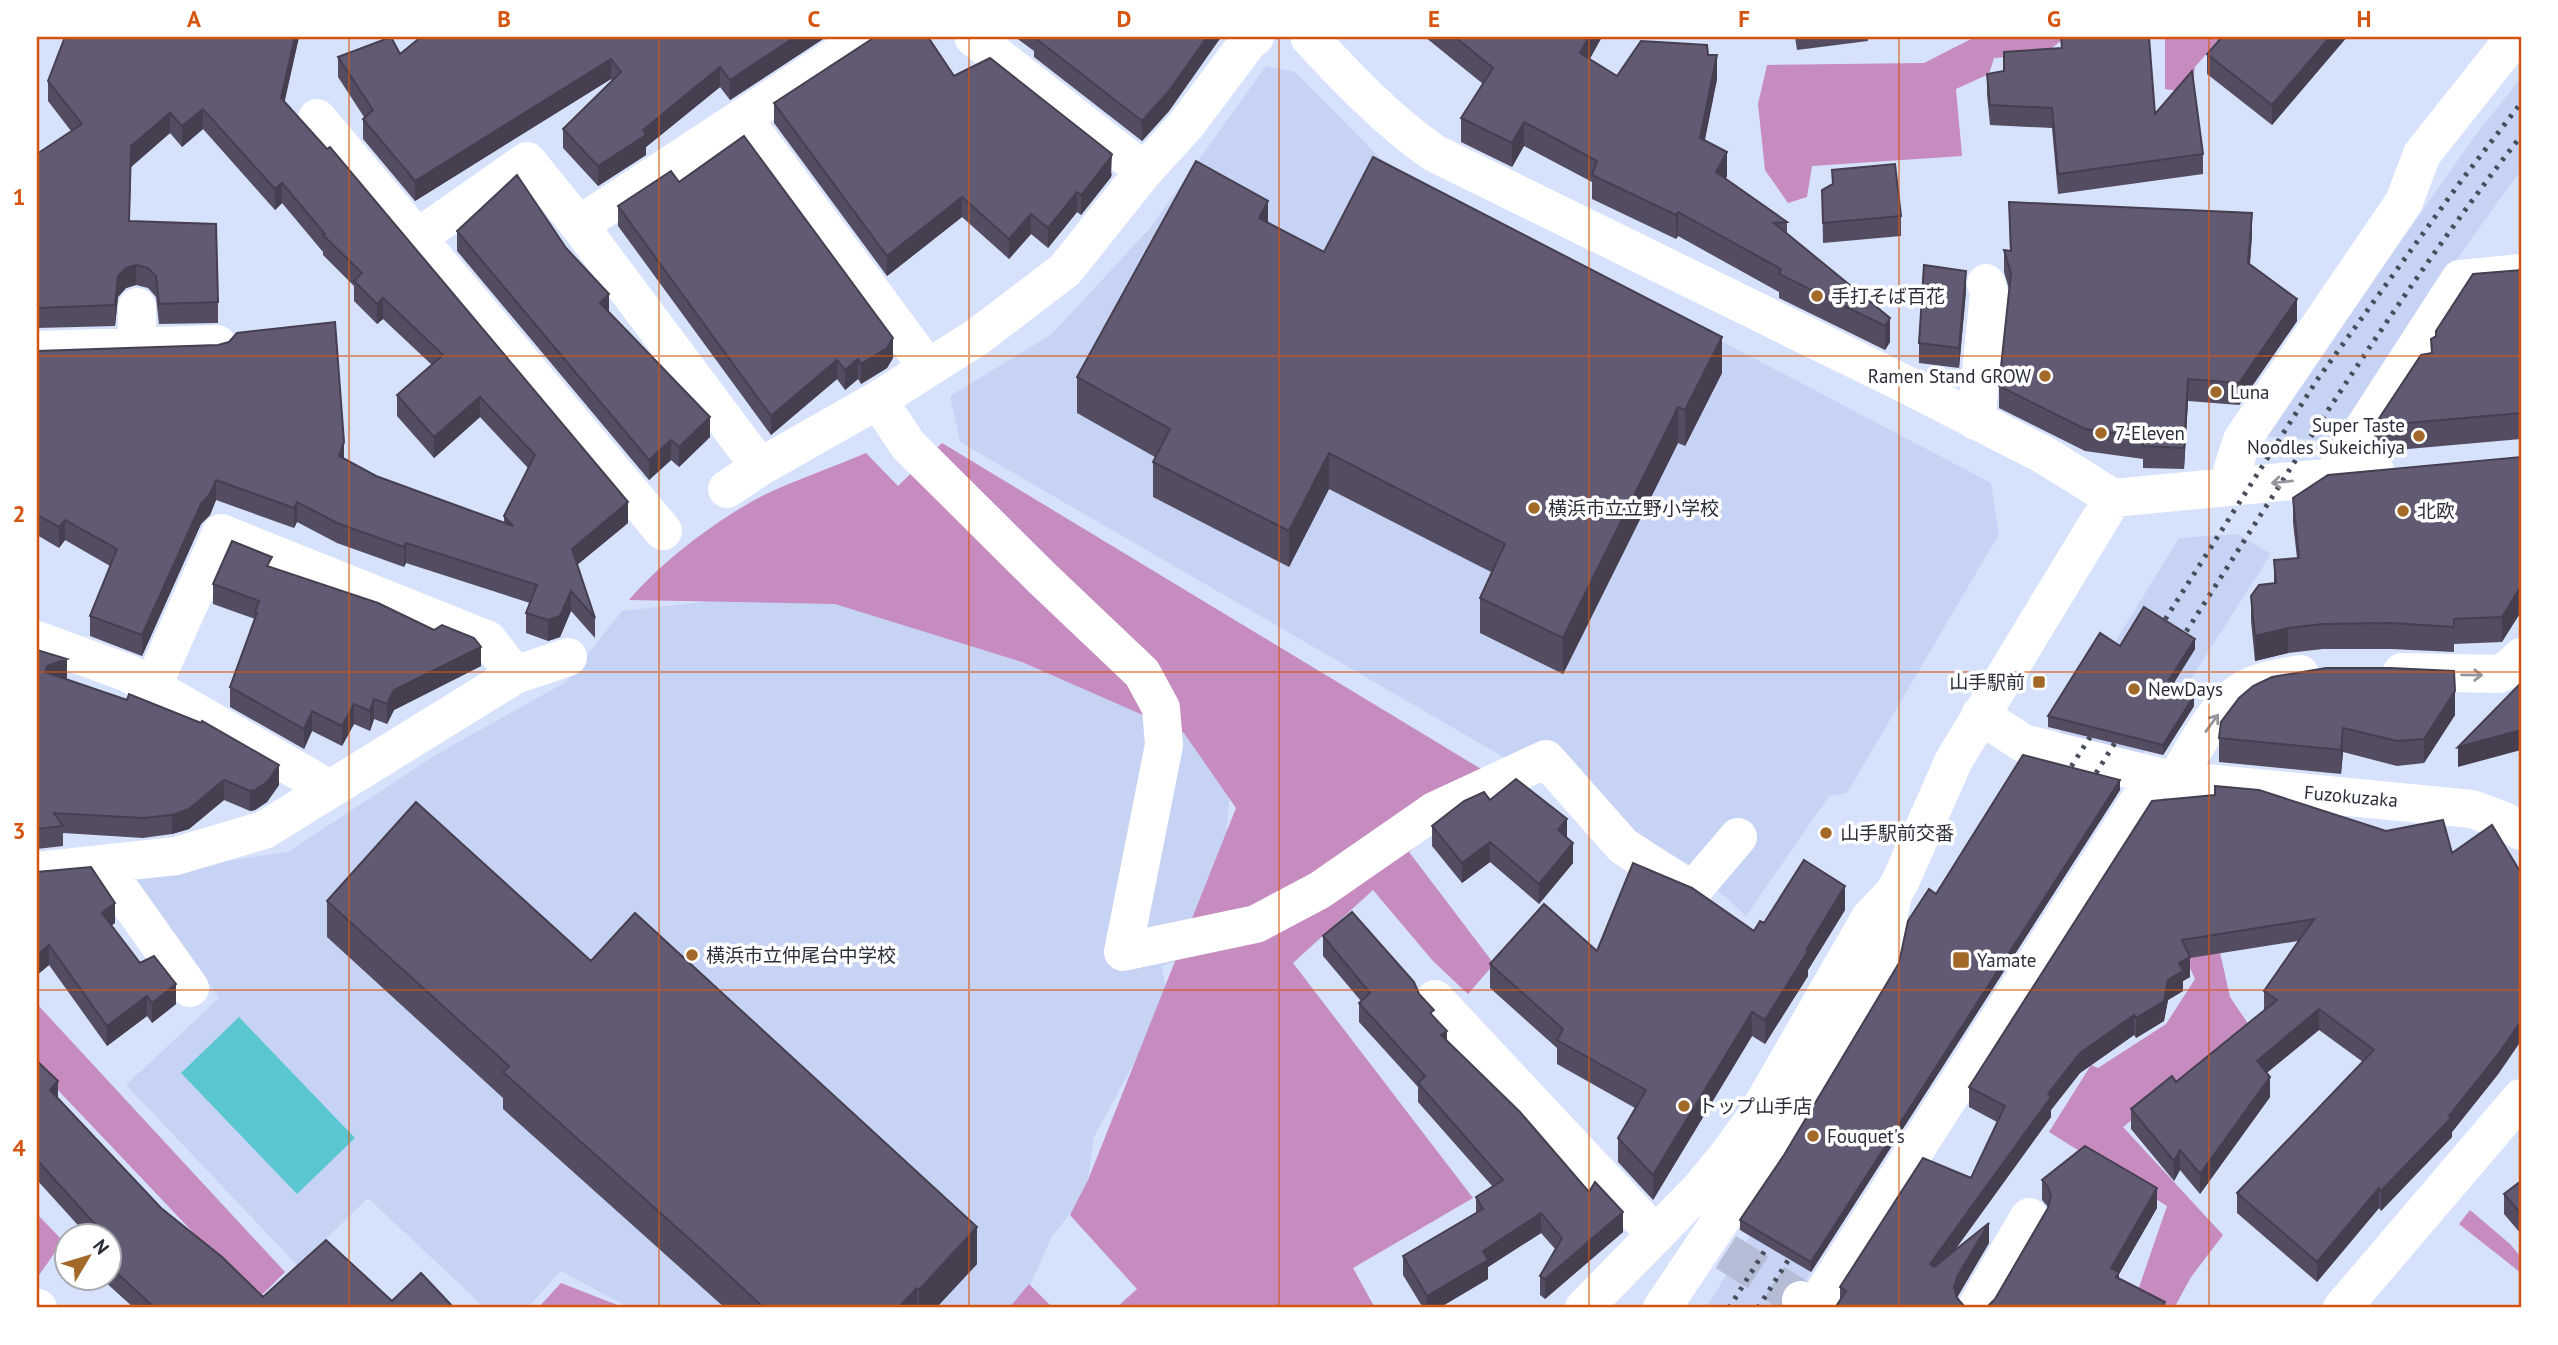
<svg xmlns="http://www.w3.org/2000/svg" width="2558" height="1345" viewBox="0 0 2558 1345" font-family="'PT Sans','Noto Sans JP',sans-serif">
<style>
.built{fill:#c6d3f4}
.forest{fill:#c68bbf}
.water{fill:#5ac6d2}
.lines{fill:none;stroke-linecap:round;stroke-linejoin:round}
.minor-tunnel{stroke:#b4bdd5;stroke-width:38;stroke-dasharray:38 19;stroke-linecap:butt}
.minor{stroke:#fff;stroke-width:38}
.rail{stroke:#484d5b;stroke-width:5;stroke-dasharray:3.5 7;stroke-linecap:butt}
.wall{fill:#544d62}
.shaded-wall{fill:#453f50}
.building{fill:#625a72;stroke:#453f50;stroke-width:2}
.oneway{stroke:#94969c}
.grid{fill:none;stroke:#d55510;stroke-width:2;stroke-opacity:0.55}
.poi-dot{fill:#a26928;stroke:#fff;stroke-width:2.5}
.labels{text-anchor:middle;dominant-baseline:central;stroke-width:7;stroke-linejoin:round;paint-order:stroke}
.poi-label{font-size:19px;fill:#2a2e39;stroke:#fff;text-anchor:start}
.street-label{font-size:19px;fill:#2a2e39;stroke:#fff}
.neatline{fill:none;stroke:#d55510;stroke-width:2.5}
.grid-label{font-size:23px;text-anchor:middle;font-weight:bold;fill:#d55510}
</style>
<rect width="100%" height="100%" fill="#d6e1fc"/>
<!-- built -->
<path class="built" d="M1266 66 1295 72 1387 165 1991 483 1999 534 1847 793 1829 796 1746 916 1690 865 960 442 950 396 1052 334 1150 228Z
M2521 78V170L2428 299 2332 441 2264 436 2477 133Z
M2238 534 2271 554 1788 1308H1706L2179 538Z
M849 586 1236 727 1219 914 1229 945 1162 966 1168 1000 1094 1137 1086 1193 1051 1238 1020 1308H630L561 1271 527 1308H485L368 1198 298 1266 126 1085 219 998 129 875 288 852 437 754 566 682 622 611Z"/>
<!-- forest -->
<path class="forest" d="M1975 37H2097L2064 38 2045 54 1994 58 1989 74 1956 89 1962 156 1812 166 1807 197 1788 203 1765 170 1758 104 1767 65 1924 63Z
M2117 37H2221L2195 67 2192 93 2165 89V38L2116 41Z
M942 443 1496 778 1409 852 1494 964 1468 994 1433 961 1373 890 1293 963 1473 1198 1353 1268 1375 1308H1116L1137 1289 1070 1215 1088 1180 1236 808 1184 733 1022 662 835 604 629 600C662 561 720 517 766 494 798 479 833 467 866 453L898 486Z
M2175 934 2217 939 2230 997 2249 1025 2123 1127 2223 1235 2191 1277 2174 1308H2153L2135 1299 2167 1206 2049 1132 2091 1065 2098 1068 2166 1024 2195 979Z
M37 1004 285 1272 261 1296 206 1246 37 1068Z
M2470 1210 2510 1244 2521 1257V1273L2459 1224Z
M37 1214 63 1241 37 1278Z
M561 1283 625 1308H538Z
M1029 1284 1053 1308H1009Z"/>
<!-- water -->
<path class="water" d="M239 1017 355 1138 297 1194 181 1073Z"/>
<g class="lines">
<!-- minor-tunnel -->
<path class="minor-tunnel" d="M1726 1252 1801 1300"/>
<!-- minor -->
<path class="minor" d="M973 37 1144 171
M1309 37C1348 79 1387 120 1434 153L1905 384 2044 455 2113 498 2376 473
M317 118 663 531
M743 118 928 368
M417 238 527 161 579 225
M137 307V347
M37 350 217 344
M878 400 908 445 1043 579 1142 673 1161 708 1164 745 1123 952 1256 924 1320 890 1434 811 1546 759 1623 846 1692 891 1738 837
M1976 421 1989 293 1986 283
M760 467 579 225 865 37
M2332 477 2460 279 2521 273
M2227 487 2242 440 2404 202 2422 154 2515 37
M727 489 760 467 878 400 977 337 1065 270 1144 171 1186 125 1249 41 1255 37
M37 640 128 673 328 788
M2402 672 2499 674 2511 667 2521 657
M152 687 221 533 488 640 515 675
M1980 715 2023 743 2155 776 2175 780 2472 809 2504 821 2521 831
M2175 780C2194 751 2212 710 2242 691 2259 680 2281 678 2300 674
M102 864 190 988
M37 871 176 856 264 830 515 675 568 657
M1435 999 1656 1235
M1801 1300 1814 1308 2155 776
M37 1308H38
M1584 1308 1700 1189 1728 1155 1755 1118 1870 918 1893 894 1900 882 1954 760 2113 498
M1662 1308 1765 1154 1880 962 1892 899
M1976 1308 2029 1217
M2342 1308 2521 1098"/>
<!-- rail -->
<path class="rail" d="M2154 637 2317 380 2461 181 2521 103
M2175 649C2287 475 2394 299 2521 136
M2060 784 2101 720
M2085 791 2124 728
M1729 1308 1777 1231
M1758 1308 1799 1243"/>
</g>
<!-- wall -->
<path class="wall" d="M65 37H299L284 102 628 523 577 565 595 618V638L571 611 560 637 548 641 526 633V613L530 603 406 563 404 567 337 543 297 522 294 528 216 500 210 515 201 524 142 656 90 636V616L110 566 65 540 59 548 37 535V351L344 459 376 476 504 523V516L528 468 480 417 434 458 397 416V395L432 365 383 319 377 324 354 301V286L323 255V252L282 203 275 210 203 129 182 147 170 133 131 167 129 221 218 302V323L159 324 156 297 148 288 136 285 126 288 118 297 115 326 37 328V154L71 131 48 101V81Z
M826 37 730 100 720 87 646 147V155L598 186 563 148V129L612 81 611 79 415 201 363 139V119L364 117 338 77V57Z
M1015 37H1221L1169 111 1142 141 1034 57V51Z
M1425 37H1523L1590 59 1617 76 1708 55 1717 79 1705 140 1727 176 1725 179 1787 222V233L1890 318V342L1885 350 1779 298V292L1678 236 1676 239 1592 199V182L1524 146 1512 167 1461 142V118L1483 84Z
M1795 37H1868V41L1797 50Z
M2061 37 2203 154V174L2058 194 2052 128 1990 125 1987 94V74L2004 71 2061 49Z
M2222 37H2347L2272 125 2207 74V54Z
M954 76 1112 174 1111 177 1081 215 1077 212 1048 248 1031 234 1009 259 962 217 887 276 774 123V103Z
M1832 170 1901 216V236L1823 243 1822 190 1832 185Z
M679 182 893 358 887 368 861 384 858 379 845 390 837 379 771 435 618 226V206Z
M2009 202 2252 235 2250 264 2297 321 2239 405 2188 401 2184 469 2143 468V459L2085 451 1999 408V386L2009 289 2004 272V250L2010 251Z
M1268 223 1324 252 1722 373 1685 446 1678 443 1563 674 1480 633V598L1491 572 1329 489 1289 567 1153 497V462L1155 457 1077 413V377Z
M457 231 609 312 710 437 679 467 671 460 649 480 457 251Z
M2521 270V439L2374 452V426L2431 353V339Z
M1966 291 1959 368 1919 363V343Z
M2521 457 2502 642 2454 644V652L2391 649H2323L2288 653 2255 661 2251 621V596L2274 583V560L2297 558 2293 523V498Z
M272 567 481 666 394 710 387 724 374 719 370 731 354 724 342 746 312 731 304 749 230 707V687L255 619 213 604V584Z
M2120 646 2195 649 2174 683 2194 706 2163 755 2048 727V716Z
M37 650 67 679 279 785 267 802 255 810 250 811 224 800 189 829 172 834 143 838 63 833V846L37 849Z
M2455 715 2424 763 2397 766 2343 752 2341 774 2219 762V738Z
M2120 790 1811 1272 1740 1230V1220L1784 1155 1899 963 1936 894Z
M2215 795 2499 1073 2452 1132V1137L2381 1211 2379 1208 2317 1282 2237 1213V1193L2363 1062 2319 1030 2266 1073 2270 1097 2200 1194 2180 1170 2174 1181 2131 1129V1109L2176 1082 2264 1011V991L2298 941 2190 958V977L2183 981V991L2168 1000 2164 1021 2136 1038 2134 1035 2080 1073 2051 1110V1117L1955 1250 1989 1243 1957 1298 1840 1300V1287L1971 1178 1997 1122 1969 1107V1087Z
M1490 800 1567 837 1573 863 1539 904 1490 862 1462 883 1432 846V826Z
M37 872 115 923 111 925 140 963 176 1004 152 1023 147 1016 107 1046 49 965 37 975Z
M327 901 591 961 977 1264 936 1308H725L503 1109V1098L327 937Z
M1845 910 1808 970V976L1765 1044 1752 1036 1653 1200 1618 1162V1138L1635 1108 1557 1064V1048L1490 988V964L1754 931 1764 923Z
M1323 936 1419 994 1434 1017 1447 1041 1623 1232 1545 1299 1540 1295V1276L1556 1250 1541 1233 1488 1267V1279L1439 1308H1423L1403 1275V1256L1476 1213V1197L1493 1187 1418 1102V1087L1359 1022V1003L1361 1001 1323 956Z
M37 1061 58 1099 161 1208 263 1297 392 1301 454 1308H134L103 1280 100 1284 94 1278H108V1236L85 1233 37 1180Z
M2042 1180 2157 1208 2119 1274V1278L2165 1308 1987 1307 1995 1299 2048 1207 2042 1200Z
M2521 1181V1234L2504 1214V1194Z"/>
<!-- shaded-wall -->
<path class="shaded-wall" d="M295 37H299L281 118V98Z
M795 37H826L730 100V80Z
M1207 37H1221L1169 111 1142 141V121Z
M1589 37H1602L1580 77V53Z
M2330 37H2347L2272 125V105Z
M1717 55V79L1700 162V138Z
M611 59V79L415 201V181Z
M720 67V87L646 147V155L598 186V166Z
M203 109V129L182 147V126Z
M170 113V133L131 167 129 242 131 146Z
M1524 122V146L1512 167V143Z
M1727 152V176L1716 196V172Z
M1112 154 1111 177 1081 215V195Z
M282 183V203L275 210V189Z
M1077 192V212L1048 248V228Z
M962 197V217L887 276V256Z
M1268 201V237L1259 218Z
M1678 212V236L1676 239V215Z
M2252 213V235L2248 285V263Z
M1031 214V234L1009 259V239Z
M136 265V285L126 288 118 297 115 326V305L118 276 126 268Z
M1966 271V291L1959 368V348Z
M609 294V314L600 303Z
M383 298V319L377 324V304Z
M2297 299V321L2239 405V383Z
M1890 318V342L1885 350V326Z
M1722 337V373L1685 446V410Z
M893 338V358L887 368 861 384V364Z
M858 359V379L845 390V370Z
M837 360V379L771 435V416Z
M2188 379V401L2184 469V448Z
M480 397V417L434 458V437Z
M1678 407V443L1563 674V638Z
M710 417V437L679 467V447Z
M671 440V460L649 480V460Z
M344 442V462L339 456Z
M1329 453V489L1289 567V531Z
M216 480V500L210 515 201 524 142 656V635L201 504Z
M297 502V522L294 528V508Z
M628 502V523L572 569V549Z
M65 520V540L59 548V527Z
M406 543V563L404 567V547Z
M2521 586V612L2502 642V617Z
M571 591V611L560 637 548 641V620Z
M2288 628V653L2255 661V636Z
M2195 639V649L2169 690V680Z
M481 647V666L394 710 387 724V704L394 690Z
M67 659V679L45 672 47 666Z
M2455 691V715L2424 763V739Z
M2194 696V706L2163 755V745Z
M374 699V719L370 731V711Z
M354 704V724L342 746V726Z
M312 711V731L304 749V729Z
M2343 728V752L2341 774V750Z
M2521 730V750L2458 767V747Z
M279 765V785L267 802 255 810 250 811V791Z
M224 780V800L189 829 172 834V815Z
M2120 780V790L1811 1272V1262Z
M1567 819V839L1558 830Z
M1490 842V862L1462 883V863Z
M1573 843V863L1539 904V884Z
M1845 886V910L1808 970V976L1765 1044V1020L1806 950Z
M115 903V923L102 933V913Z
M49 945V965L37 975V955Z
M2190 957V977L2183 981V991L2168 1000 2164 1021 2136 1038V1018L2168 980 2179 963Z
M176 984V1004L152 1023V1003Z
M147 996V1016L107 1046V1026Z
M2319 1009V1030L2257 1081V1061Z
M1752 1012V1036L1653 1200V1175Z
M2134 1015V1035L2080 1073 2051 1110V1117L1930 1284V1264L2048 1094 2080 1053Z
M2521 1021V1041L2499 1073 2452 1132V1137L2381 1211V1191L2449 1116Z
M1447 1031V1050L1441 1035Z
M2270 1077V1097L2200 1194V1174Z
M58 1081V1101L50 1090Z
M2180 1150V1170L2174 1181V1161Z
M2157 1188V1208L2119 1274V1292L2111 1268Z
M2379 1188V1208L2317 1282V1262Z
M1623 1212V1232L1545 1299V1279Z
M1541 1213V1233L1488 1267V1279L1439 1308H1427V1296L1483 1251Z
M1989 1223V1243L1957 1297 1954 1307V1287L1957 1277Z
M977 1227V1264L936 1308H919V1290Z
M917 1288V1308H898Z"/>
<!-- building -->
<path class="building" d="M65 37H295L281 98 327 149 330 147 628 502 572 549 595 618 571 591 560 616 548 620 526 613 537 585 406 543 404 547 337 523 297 502 294 508 216 480 210 494 201 504 142 635 90 616 117 549 65 520 59 527 37 515V351L218 345 229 342 237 333 335 322 344 442 339 456 376 476 513 526 504 516 535 455 480 397 434 437 397 395 443 355 383 298 377 304 354 281 362 273 323 235 325 234 282 183 275 189 203 109 182 126 170 113 131 146 129 221 216 224 218 302 159 304 156 276 148 268 136 265 126 268 118 276 115 305 37 308V154L82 124 48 81Z
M391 37 400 54 421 37H795L730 80 720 67 643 130 646 135 598 166 563 129 621 72 611 59 415 181 363 119 373 110 338 57Z
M875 37H928L954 76 990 58 1112 154 1111 157 1081 195 1077 192 1048 228 1031 214 1009 239 962 197 887 256 774 103Z
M1034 37H1207L1169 91 1142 121Z
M1455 37H1589L1580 53 1617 76 1641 41 1707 45 1708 55H1717L1700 138 1727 152 1716 172 1787 222 1774 223 1890 318 1885 326 1779 274 1781 269 1678 212 1676 215 1592 175 1597 161 1524 122 1512 143 1461 118 1493 68Z
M2061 37H2149L2155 114 2192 71 2203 154 2058 174 2052 108 1990 105 1987 74 2004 71V52L2062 48Z
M2222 37H2330L2272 105 2207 54Z
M744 136 893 338 887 348 861 364 858 359 845 370 837 360 771 416 618 206 671 171 679 182Z
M1373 157 1722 337 1685 410 1678 407 1563 638 1480 598 1505 544 1329 453 1289 531 1153 462 1170 429 1077 377 1196 161 1268 201 1259 218 1324 252Z
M1895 164 1901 216 1823 223 1822 190 1833 184 1832 170Z
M517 175 566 248 609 294 600 303 710 417 679 447 671 440 649 460 457 231Z
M2009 202 2252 213 2248 263 2297 299 2239 383 2188 379 2184 448 2143 446V437L2085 429 1999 386 2011 273 2004 250 2011 251Z
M1924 265 1966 271 1959 348 1919 343Z
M2521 270V413L2374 426 2421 355 2432 353 2431 339 2436 336V331L2473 274Z
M2521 457V586L2502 617 2454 619V627L2391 623 2323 624 2288 628 2255 636 2251 596 2259 585 2276 583 2274 560 2299 558 2293 498 2328 475Z
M232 541 272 557 267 566 378 603 434 630 442 625 474 638 481 647 394 690 387 704 374 699 370 711 354 704 342 726 312 711 304 729 230 687 257 613 255 612 259 601 213 584Z
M2144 607 2195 639 2169 680 2194 696 2163 745 2048 716 2100 633 2120 646Z
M37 650 67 659 47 666 45 672 127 700 129 694 201 723 202 721 279 765 267 782 255 790 250 791 224 780 189 809 172 815 143 818 54 813 63 826 37 829Z
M2326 668H2390L2454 671 2455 691 2424 739 2397 741 2343 728 2341 750 2219 738 2221 722 2239 698 2253 686 2272 677Z
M2521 683V730L2458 747Z
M2023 755 2120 780 1811 1262 1740 1220 1784 1155 1899 963 1908 921 1929 889 1936 894Z
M1516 779 1567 819 1558 830 1573 843 1539 884 1490 842 1462 863 1432 826 1464 801 1484 792 1490 800Z
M2215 786 2259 790 2386 831 2443 820 2452 853 2492 825 2521 873V1021L2499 1053 2449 1116 2452 1117 2381 1191 2379 1188 2317 1262 2237 1193 2374 1050 2319 1009 2257 1061 2270 1077 2200 1174 2180 1150 2174 1161 2131 1109 2172 1076 2176 1082 2277 1000 2264 991 2314 919 2182 940 2190 957 2179 963 2183 971 2168 980 2164 1001 2136 1018 2134 1015 2080 1053 2048 1094 2051 1097 1930 1264 1934 1267 1989 1223 1957 1277 1954 1287 1957 1298 1964 1306 1970 1308H1835L1846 1291 1840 1287 1923 1158 1971 1178 2005 1106 1969 1087 2152 801 2215 795Z
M416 802 591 961 635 913 977 1227 919 1290 917 1288 898 1308H764L705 1253 503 1072 509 1066 327 901Z
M1804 860 1845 886 1806 950 1808 951 1765 1020 1752 1012 1653 1175 1618 1138 1646 1090 1557 1040 1563 1029 1490 964 1544 904 1597 951 1633 863 1692 888 1754 931 1760 921 1764 923Z
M91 867 115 903 102 913 140 963 154 956 176 984 152 1003 147 996 107 1026 49 945 37 955V872Z
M1352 912 1414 982 1419 994 1434 1010 1430 1013 1447 1031 1441 1035 1520 1112 1589 1192 1595 1182 1623 1212 1545 1279 1540 1276 1562 1238 1541 1213 1483 1251 1488 1260 1427 1296 1403 1256 1483 1209 1476 1197 1503 1180 1418 1083 1425 1076 1359 1003 1370 993 1323 936Z
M37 1061 58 1081 50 1090 161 1208 222 1257 263 1297 326 1240 392 1301 421 1273 454 1308H155L108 1265V1236H82L94 1223 37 1160Z
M2085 1146 2157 1188 2111 1268 2119 1272 2116 1277 2165 1302 2162 1308H2163H1981L1987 1307 1995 1299 2048 1208 2051 1196 2048 1187 2042 1180Z
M2521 1181V1214L2504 1194Z"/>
<!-- one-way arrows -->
<defs><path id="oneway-shaft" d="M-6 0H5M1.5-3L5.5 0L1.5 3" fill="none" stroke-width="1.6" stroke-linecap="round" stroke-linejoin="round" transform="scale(1.75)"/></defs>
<g class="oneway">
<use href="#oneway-shaft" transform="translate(2282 482) rotate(174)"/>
<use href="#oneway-shaft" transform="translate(2472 675) rotate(1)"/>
<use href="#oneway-shaft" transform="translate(2212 723) rotate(-54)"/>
</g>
<!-- grid -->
<path class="grid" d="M349 37V1308M659 37V1308M969 37V1308M1279 37V1308M1589 37V1308M1899 37V1308M2209 37V1308M37 356H2521M37 672H2521M37 990H2521"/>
<!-- markers -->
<g class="poi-dot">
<circle cx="1817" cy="296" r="7"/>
<circle cx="2045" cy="376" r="7"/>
<circle cx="2216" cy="392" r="7"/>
<circle cx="2101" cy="433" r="7"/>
<circle cx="2419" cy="436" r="7"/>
<circle cx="1534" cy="508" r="7"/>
<circle cx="2403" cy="511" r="7"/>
<rect x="2032" y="675" width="14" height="14" rx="3.5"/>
<circle cx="2134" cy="689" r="7"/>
<circle cx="1826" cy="833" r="7"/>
<circle cx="692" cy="955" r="7"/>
<rect x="1952" y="951" width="18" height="18" rx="3.5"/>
<circle cx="1684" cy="1106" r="7"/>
<circle cx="1813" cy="1136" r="7"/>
</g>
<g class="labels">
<!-- poi labels -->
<g class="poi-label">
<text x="1831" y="296">手打そば百花</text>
<text x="2031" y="376" text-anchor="end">Ramen Stand GROW</text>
<text x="2230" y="392">Luna</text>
<text x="2405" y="425" text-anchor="end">Super Taste<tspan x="2405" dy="22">Noodles Sukeichiya</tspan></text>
<text x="2115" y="433">7-Eleven</text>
<text x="1548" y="508">横浜市立立野小学校</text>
<text x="2417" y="511">北欧</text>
<text x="2025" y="682" text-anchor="end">山手駅前</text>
<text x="2148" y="689">NewDays</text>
<text x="1840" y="833">山手駅前交番</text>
<text x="706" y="955">横浜市立仲尾台中学校</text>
<text x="1977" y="960">Yamate</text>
<text x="1698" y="1106">トップ山手店</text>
<text x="1827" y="1136">Fouquet's</text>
</g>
<!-- street labels -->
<g class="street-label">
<text transform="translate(2351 796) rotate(5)">Fuzokuzaka</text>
</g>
</g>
<!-- border -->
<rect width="2558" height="1345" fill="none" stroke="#ffffff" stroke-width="77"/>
<!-- north arrow -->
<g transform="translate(88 1257) rotate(52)"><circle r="33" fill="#ffffff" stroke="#aaabb0" stroke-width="2"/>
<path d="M0-5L12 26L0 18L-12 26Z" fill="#a26928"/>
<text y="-10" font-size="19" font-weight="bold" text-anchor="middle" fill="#2a2e39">N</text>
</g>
<rect x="38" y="38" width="2482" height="1268" class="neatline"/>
<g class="grid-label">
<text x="194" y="27">A</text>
<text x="504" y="27">B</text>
<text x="814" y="27">C</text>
<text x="1124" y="27">D</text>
<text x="1434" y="27">E</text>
<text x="1744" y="27">F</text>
<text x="2054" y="27">G</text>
<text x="2364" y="27">H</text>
<text x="19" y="205">1</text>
<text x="19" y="522">2</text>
<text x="19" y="839">3</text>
<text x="19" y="1156">4</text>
</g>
</svg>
